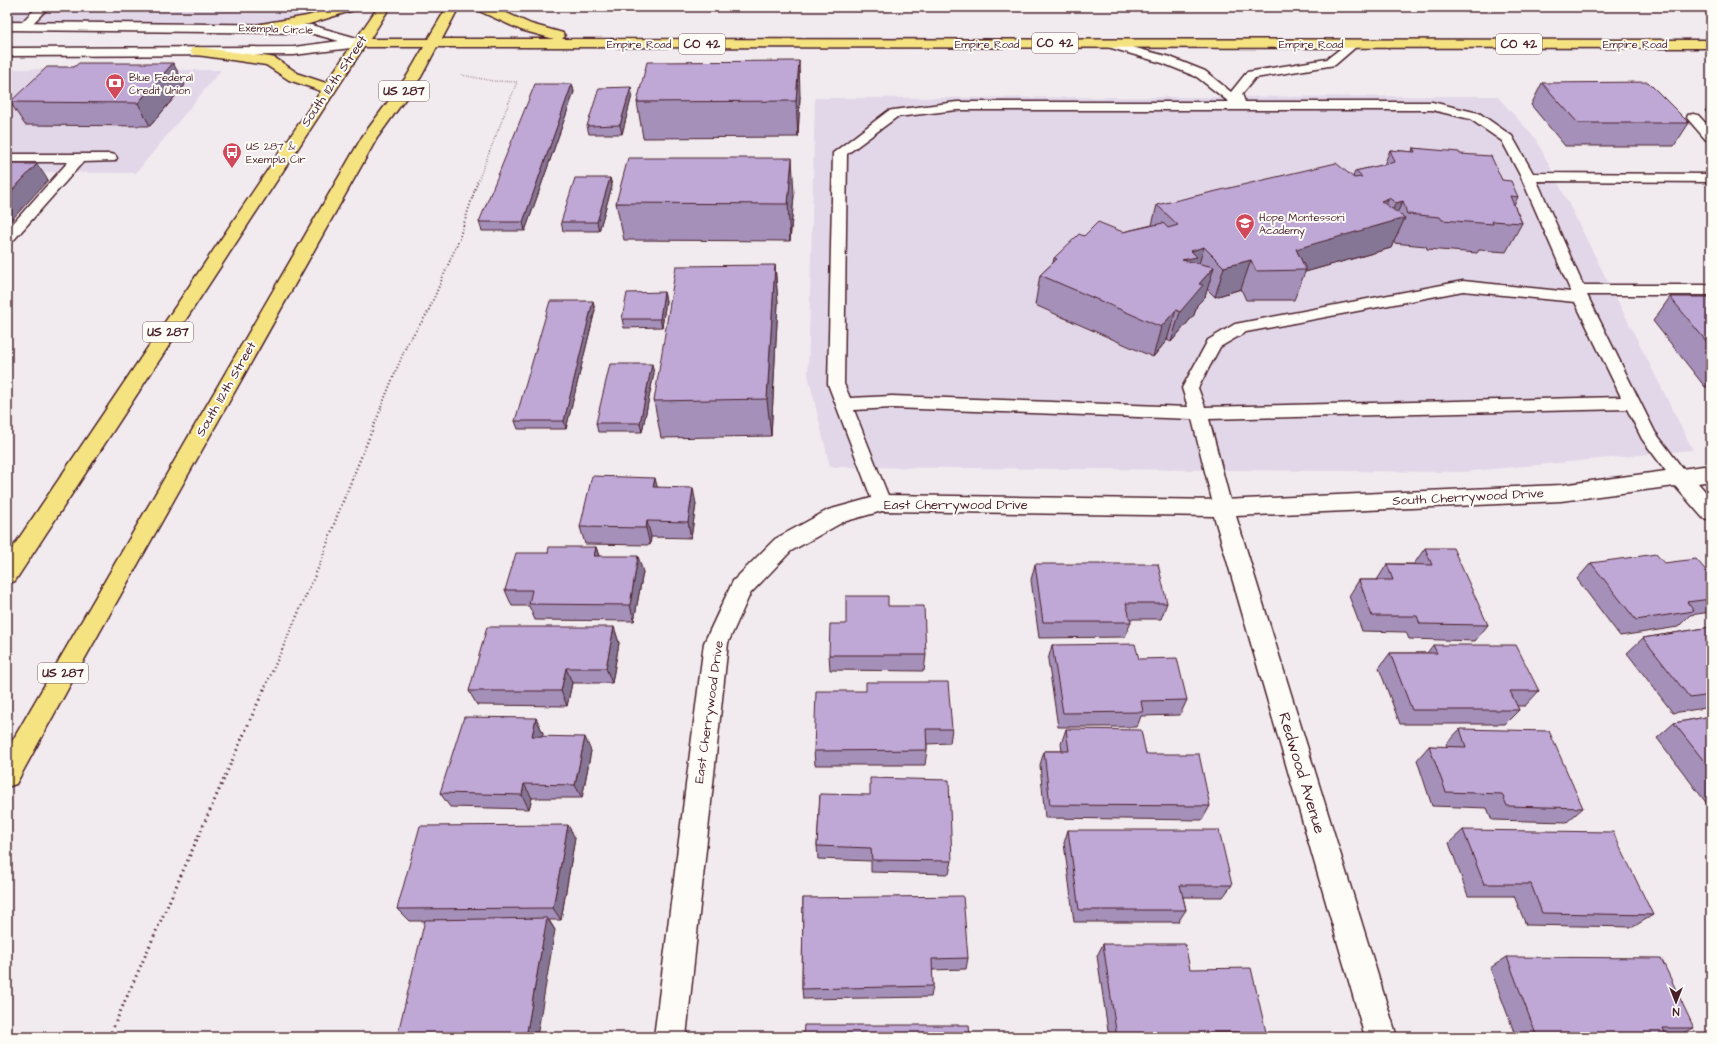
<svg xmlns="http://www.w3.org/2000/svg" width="1718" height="1044" viewBox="0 0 1718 1044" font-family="'Architects Daughter',sans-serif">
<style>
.built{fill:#e2d7e8}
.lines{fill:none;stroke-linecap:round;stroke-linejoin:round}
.service-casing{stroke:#4a1f2b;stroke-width:3}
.minor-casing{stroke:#4a1f2b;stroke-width:3}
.primary-casing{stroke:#4a1f2b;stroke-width:3}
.path-far3{stroke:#4a1f2b;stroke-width:1.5;stroke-dasharray:0.5 2;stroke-linecap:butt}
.path-far2{stroke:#4a1f2b;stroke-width:2;stroke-dasharray:1 2.5;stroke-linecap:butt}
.path-far1{stroke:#4a1f2b;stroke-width:2.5;stroke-dasharray:1 3;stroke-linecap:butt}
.path{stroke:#4a1f2b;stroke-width:3;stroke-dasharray:1.5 4;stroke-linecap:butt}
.service{fill:#fdfcf7;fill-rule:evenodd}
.minor{fill:#fdfcf7;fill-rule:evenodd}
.primary{fill:#f5e382;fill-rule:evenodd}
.wall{fill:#a490b8;stroke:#4a1f2b}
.shaded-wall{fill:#867696;stroke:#4a1f2b}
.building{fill:#bfa8d6;stroke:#4a1f2b}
.labels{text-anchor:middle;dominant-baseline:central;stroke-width:4;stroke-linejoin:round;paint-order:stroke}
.far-street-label{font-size:11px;fill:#4a1f2b;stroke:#fdfcf7}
.far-poi-label{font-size:11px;fill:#4a1f2b;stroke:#fdfcf7;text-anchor:start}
.shield{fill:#fdfcf7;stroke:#806168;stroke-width:1}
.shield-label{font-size:12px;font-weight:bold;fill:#4a1f2b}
.street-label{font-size:13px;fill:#4a1f2b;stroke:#fdfcf7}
.near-street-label{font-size:16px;fill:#4a1f2b;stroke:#fdfcf7}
</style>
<rect width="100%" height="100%" fill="#f1ebf0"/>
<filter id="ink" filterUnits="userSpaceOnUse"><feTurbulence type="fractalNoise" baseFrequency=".025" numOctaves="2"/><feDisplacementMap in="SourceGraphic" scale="8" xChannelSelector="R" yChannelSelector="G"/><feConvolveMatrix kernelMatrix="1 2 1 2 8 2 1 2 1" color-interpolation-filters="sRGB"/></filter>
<g filter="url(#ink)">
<!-- built -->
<path class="built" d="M7 7H349L260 28 7 26Z
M7 69 221 70 136 173 7 172Z
M1497 96 1536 139 1693 450 1463 472 830 467 808 375 815 98Z"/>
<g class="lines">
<defs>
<path id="service" d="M37 7H49L28 28H20L18 26Z
M1105 40 1170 57 1205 71 1231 92 1247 72 1327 59 1349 42H1357L1359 44 1357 46 1335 65 1255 78 1242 94 1245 102H1432L1474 112 1479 113 1512 136 1533 173 1711 174V182L1537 181 1583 285H1711V295H1587L1655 432 1689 477 1686 482 1680 484 1674 482 1642 439 1627 409 1209 419 1232 508 1230 513 1223 515 1216 513 1214 508 1192 419 892 408 854 410 891 503 889 508 882 510 875 508 828 384 833 153 888 111 893 110 957 102H1229L1197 77 1162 63 1101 45 1099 43 1101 41ZM957 110H1432L1470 119 1502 141 1521 177 1571 292 1463 281 1235 324 1208 340 1206 344 1182 388 1188 407 892 396 850 398 844 384 847 154 897 117ZM1463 291 1575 302 1621 397 1205 407 1198 388 1220 347 1246 332Z
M1693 114 1698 115 1711 129V141L1706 140 1687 118 1688 115Z
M7 154H110L115 155 117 158 115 161 83 162 12 242 7 243V230L68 162H7Z"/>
<path id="minor" d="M7 22 311 25 364 40 366 43 364 46 359 47 294 55 7 56V48L294 47 339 41 310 33 7 30Z
M1711 465V481L1698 483 1711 498V520L1703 518 1675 486 1561 501 1236 516 1397 1037H1365L1214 516 882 511 843 522 791 551 750 594 728 643 686 1037H654L704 643 733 581 775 539 828 510 882 495 1223 500 1561 485Z"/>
<path id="primary" d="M336 7H355L354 10 309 24 260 32 255 31 253 28 255 25 307 16Z
M378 7H390L370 39H428L447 7H459L442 39H554L521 30 477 10 476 7H493L531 24 563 33 565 36 562 39 1711 40V48L437 47 421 77 377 138 70 685 16 784 7 787V750L362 137 407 76 424 47H364L15 581 7 584V556L321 91 289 80 266 65 197 55 192 54 190 51 192 48 197 47 270 57 275 58 299 74 326 83Z"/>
</defs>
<!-- service casing -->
<use href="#service" class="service-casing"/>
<!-- minor casing -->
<use href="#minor" class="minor-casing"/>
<!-- primary casing -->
<use href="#primary" class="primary-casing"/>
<!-- path-far3 -->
<path class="path-far3" d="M462 75 493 81 517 82 478 181"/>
<!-- path-far2 -->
<path class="path-far2" d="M381 407 407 344 427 314 458 242 478 180"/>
<!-- path-far1 -->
<path class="path-far1" d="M264 690 320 564 337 516 382 406"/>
<!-- path -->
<path class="path" d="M109 1037 264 689"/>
<!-- service -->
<use href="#service" class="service"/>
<!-- minor -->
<use href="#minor" class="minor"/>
<!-- primary -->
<use href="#primary" class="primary"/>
</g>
<!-- wall -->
<path class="wall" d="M74 67 185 85 150 126 25 125 10 102Z
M1542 83 1689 123 1674 146H1565L1531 105Z
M572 84 574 92 525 231H482L479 222Z
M631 87 632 95 622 134H589L587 126Z
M800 96 798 137 643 138 637 102Z
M1710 103H1711V117L1705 111Z
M1413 148 1460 154 1502 180 1518 197 1514 205 1522 223 1506 252 1479 250 1477 253 1427 249 1426 246 1393 243 1391 248 1305 272 1294 300H1246L1241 289 1215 297 1207 289 1205 297 1197 305 1194 315 1171 342 1167 340 1153 357 1035 305 1040 275 1053 263 1054 258 1084 236 1123 232 1152 225 1157 205 1353 177 1355 171 1384 165 1390 150 1412 152Z
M610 178 612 186 599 231H563L561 222Z
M794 195 790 241 624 240 616 203Z
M775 265 778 303 771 436 661 438 654 401Z
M664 292 666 301 662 327 624 328 622 319Z
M1670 297H1711V387H1705L1653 321Z
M595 310 566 429H518L515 421Z
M654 373 642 432H598L596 423Z
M658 487 696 504 691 538 651 537 650 545 585 544 580 527Z
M596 547 599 556 643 572 634 621 535 620 529 606H512L505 590 548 553Z
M1425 548 1488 625 1475 641 1409 639 1406 632 1362 631 1349 596 1359 580H1377L1387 564H1414Z
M1591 563H1664L1711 576V612L1690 615 1678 627 1620 636 1577 579Z
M1035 564 1167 603 1161 619H1130L1131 622 1125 637 1039 638 1031 580Z
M888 606 926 655 924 671 830 670 829 655 846 624Z
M614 627 619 643 612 683H572L567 706 477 705 469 691Z
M1711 627V707L1673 713 1627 653 1643 638Z
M1052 645 1139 659 1187 700 1180 715 1141 716 1137 727H1058L1048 660Z
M1433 645 1539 691 1525 706H1517L1519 710 1505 724H1400L1379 668 1390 653H1427Z
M866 691 952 729 950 743 927 744V750L925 765H815L814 751Z
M1711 716V809L1657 738 1674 723Z
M536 718 543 733 542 736 591 751 582 798H532L529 809 450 807 440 793Z
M1066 729 1146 754 1210 806 1202 820 1045 818 1040 765 1044 751H1062L1061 744Z
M1460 729 1583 808 1567 822 1492 820 1487 808 1432 806 1417 760 1429 746 1447 747 1446 744Z
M820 794 952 861 949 874 871 872V861L818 859 817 846Z
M1068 830 1232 885 1223 897H1183L1186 910 1178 922H1074L1064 843Z
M1463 830 1653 915 1633 927 1526 925 1514 896H1468L1449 843Z
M575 838 561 920H549L555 930 425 921H409L397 909Z
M803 898 968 958 966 969 932 970 933 986 931 997 803 999 802 989Z
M1103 944 1190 969 1266 1032 1260 1037H1109L1097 956Z
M1507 957 1694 1028 1674 1037H1516L1490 968Z"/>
<!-- shaded-wall -->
<path class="shaded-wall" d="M799 61 800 96 798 137 796 101Z
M173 63 185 85 150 126 138 103Z
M572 84 574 92 525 231 523 222Z
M631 87 632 95 622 134 620 125Z
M792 158 794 195 790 241 788 204Z
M37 164 48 180 7 225V196Z
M610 178 612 186 599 231 597 222Z
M1389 198 1377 226 1386 223 1396 203 1403 201 1393 221 1405 218 1391 248 1305 272 1306 270 1296 249 1381 201Z
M1204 247 1195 277 1182 260 1191 251Z
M1251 260 1241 289 1215 297 1224 267Z
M775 265 778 303 771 436 767 399Z
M1214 267 1205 297 1197 305 1194 315 1171 342 1180 312 1199 284Z
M664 292 666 301 662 327 660 319Z
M593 301 595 310 566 429 564 421Z
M1176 310 1167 340 1153 357 1161 327Z
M652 364 654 373 642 432 640 423Z
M655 478 659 494 653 487Z
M693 488 696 504 691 538 688 522Z
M647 521 651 537 650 545 646 528Z
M596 547 601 563 594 556Z
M638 556 643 572 634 621 630 605Z
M614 627 619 643 612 683 606 668Z
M566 668 572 683 567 706 561 691Z
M536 718 543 733 539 750 532 736Z
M585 737 591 751 582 798 575 785Z
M524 784 532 798 529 809 522 795Z
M568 825 575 838 561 920 553 908Z
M547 918 555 930 537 1037H526Z"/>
<!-- building -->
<path class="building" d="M799 61 796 101 637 102 647 62Z
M79 63H173L138 103 10 102 47 67H74Z
M1648 82 1689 123H1578L1542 83Z
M535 84H572L523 222H479Z
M631 87 620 125 587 126 599 88Z
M1413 148 1459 152 1460 154 1491 156 1502 180 1511 181 1518 197 1510 196 1522 223 1492 221 1493 224 1442 220 1440 217 1407 214 1403 201 1396 203 1389 198 1381 201 1405 218 1296 249 1306 270 1256 271 1251 260 1224 267 1204 247 1191 251 1197 257 1182 260 1214 267 1199 284 1203 285 1180 312 1176 310 1161 327 1040 275 1057 259 1054 258 1079 234 1084 236 1098 222 1123 232 1163 223 1168 228 1178 225 1157 205 1336 163 1354 178 1362 177 1355 171 1395 162 1390 150 1415 152Z
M628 158H792L788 204 616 203Z
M7 164H37L7 196Z
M575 178H610L597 222H561Z
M775 265 767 399 654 401 676 266Z
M664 292 660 319H622L627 293Z
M1670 297H1711V347Z
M550 301H593L564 421H515Z
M610 364H652L640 423H596Z
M592 476 655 478 653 487 693 488 688 522 647 521 646 528 580 527Z
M549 547H596L594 556H638L630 605 529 604 532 590H505L516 553H548Z
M1425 548H1453L1488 625 1420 624 1417 616H1372L1359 580H1393L1387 564 1432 565Z
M1656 554 1664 563 1696 559 1711 576V599L1687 602 1694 611 1636 620 1591 563Z
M1035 564H1158L1167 603H1126L1131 622H1043Z
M846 596H888V606H924L926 655H829L830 624H846Z
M487 627H614L606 668H566L561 691H469Z
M1711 627V695L1690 698 1643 638Z
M1135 644 1139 659 1177 658 1187 700 1141 701 1143 712 1063 713 1052 645Z
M1433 645H1516L1539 691H1510L1519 710H1412L1390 653H1437Z
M866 682H948L952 729H926L927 750 814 751 816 691H866Z
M1711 716V770L1674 723Z
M464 717 536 718 532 736 585 737 575 785 524 784 522 795 440 793Z
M1066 729 1141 730 1146 754H1199L1210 806 1050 805 1044 751H1069Z
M1460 729 1549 731 1583 808 1507 806 1502 794 1446 792 1429 746 1466 747Z
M870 778 949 780 952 861 872 860 871 848 817 846 820 794 870 795Z
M568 825 553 908 397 909 420 826Z
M1068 830H1219L1232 885H1180L1186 910H1079Z
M1463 830 1613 832 1653 915 1542 913 1531 884H1484Z
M963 896 968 958 932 959 933 986 802 989 803 898Z
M547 918 526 1037H397L425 920Z
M1103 944H1185L1190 969 1251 968 1266 1032H1210L1211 1037H1117Z
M1507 957 1661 958 1694 1028H1663L1667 1037H1537Z
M804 1025H969L970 1037H803Z"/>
</g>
<!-- icons -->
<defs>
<symbol id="bank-pin" viewBox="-11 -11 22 30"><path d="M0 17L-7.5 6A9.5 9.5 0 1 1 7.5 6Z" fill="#d1495b" stroke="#fdfcf7"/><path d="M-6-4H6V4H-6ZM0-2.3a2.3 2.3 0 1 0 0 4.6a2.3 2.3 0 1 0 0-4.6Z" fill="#fff"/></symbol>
<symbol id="bus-pin" viewBox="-11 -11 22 30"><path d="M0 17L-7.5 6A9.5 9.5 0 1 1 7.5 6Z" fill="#d1495b" stroke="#fdfcf7"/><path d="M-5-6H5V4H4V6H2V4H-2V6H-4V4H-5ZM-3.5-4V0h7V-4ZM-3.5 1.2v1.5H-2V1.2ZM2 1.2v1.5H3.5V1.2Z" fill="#fff"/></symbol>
<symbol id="school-pin" viewBox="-11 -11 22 30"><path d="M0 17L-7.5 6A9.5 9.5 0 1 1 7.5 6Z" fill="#d1495b" stroke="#fdfcf7"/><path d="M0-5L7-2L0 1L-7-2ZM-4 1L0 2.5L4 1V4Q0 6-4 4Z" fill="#fff"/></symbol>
</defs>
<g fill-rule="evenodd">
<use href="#bank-pin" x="104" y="72" width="22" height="30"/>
<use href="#bus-pin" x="221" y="141" width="22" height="30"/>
<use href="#school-pin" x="1234" y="212" width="22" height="30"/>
</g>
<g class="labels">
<!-- far-street labels -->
<g class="far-street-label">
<text transform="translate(276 29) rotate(2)">Exempla Circle</text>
<text x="639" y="44">Empire Road</text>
<text x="987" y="44">Empire Road</text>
<text x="1311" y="44">Empire Road</text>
<text x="1635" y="44">Empire Road</text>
</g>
<!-- far-poi labels -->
<g class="far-poi-label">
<text x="129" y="77">Blue Federal<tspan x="129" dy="13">Credit Union</tspan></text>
<text x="246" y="146">US 287 &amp;<tspan x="246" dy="13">Exempla Cir</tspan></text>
<text x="1259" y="217">Hope Montessori<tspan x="1259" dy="13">Academy</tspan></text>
</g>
<!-- shield labels -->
<g class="shield">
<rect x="1032" y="33" width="46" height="20" rx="3"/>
<rect x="679" y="34" width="46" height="20" rx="3"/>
<rect x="1496" y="34" width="46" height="20" rx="3"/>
<rect x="379" y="81" width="50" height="20" rx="3"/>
<rect x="143" y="322" width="50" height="20" rx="3"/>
<rect x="38" y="663" width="50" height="20" rx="3"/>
</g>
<g class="shield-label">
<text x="1055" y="43">CO 42</text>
<text x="702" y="44">CO 42</text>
<text x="1519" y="44">CO 42</text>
<text x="404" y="91">US 287</text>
<text x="168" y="332">US 287</text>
<text x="63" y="673">US 287</text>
</g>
<!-- street labels -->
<g class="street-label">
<text transform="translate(334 81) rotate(-56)">South 112th Street</text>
<text transform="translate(226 389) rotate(-60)">South 112th Street</text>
<text transform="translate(1468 497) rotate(-3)">South Cherrywood Drive</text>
<text x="956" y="505">East Cherrywood Drive</text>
<text transform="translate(709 712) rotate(-82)">East Cherrywood Drive</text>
</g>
<!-- near-street labels -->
<g class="near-street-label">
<text transform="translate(1302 773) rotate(73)">Redwood Avenue</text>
</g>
</g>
<!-- margin -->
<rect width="1718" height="1044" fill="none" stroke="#fdfcf7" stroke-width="24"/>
<rect x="12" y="12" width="1694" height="1020" fill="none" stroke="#4a1f2b" stroke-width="1.5" filter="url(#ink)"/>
<!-- north arrow -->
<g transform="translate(1676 1002) rotate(180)" stroke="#fdfcf7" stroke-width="3" paint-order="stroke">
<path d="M0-3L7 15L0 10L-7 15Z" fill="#4a1f2b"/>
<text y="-6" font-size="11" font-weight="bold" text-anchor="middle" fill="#4a1f2b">N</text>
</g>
</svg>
